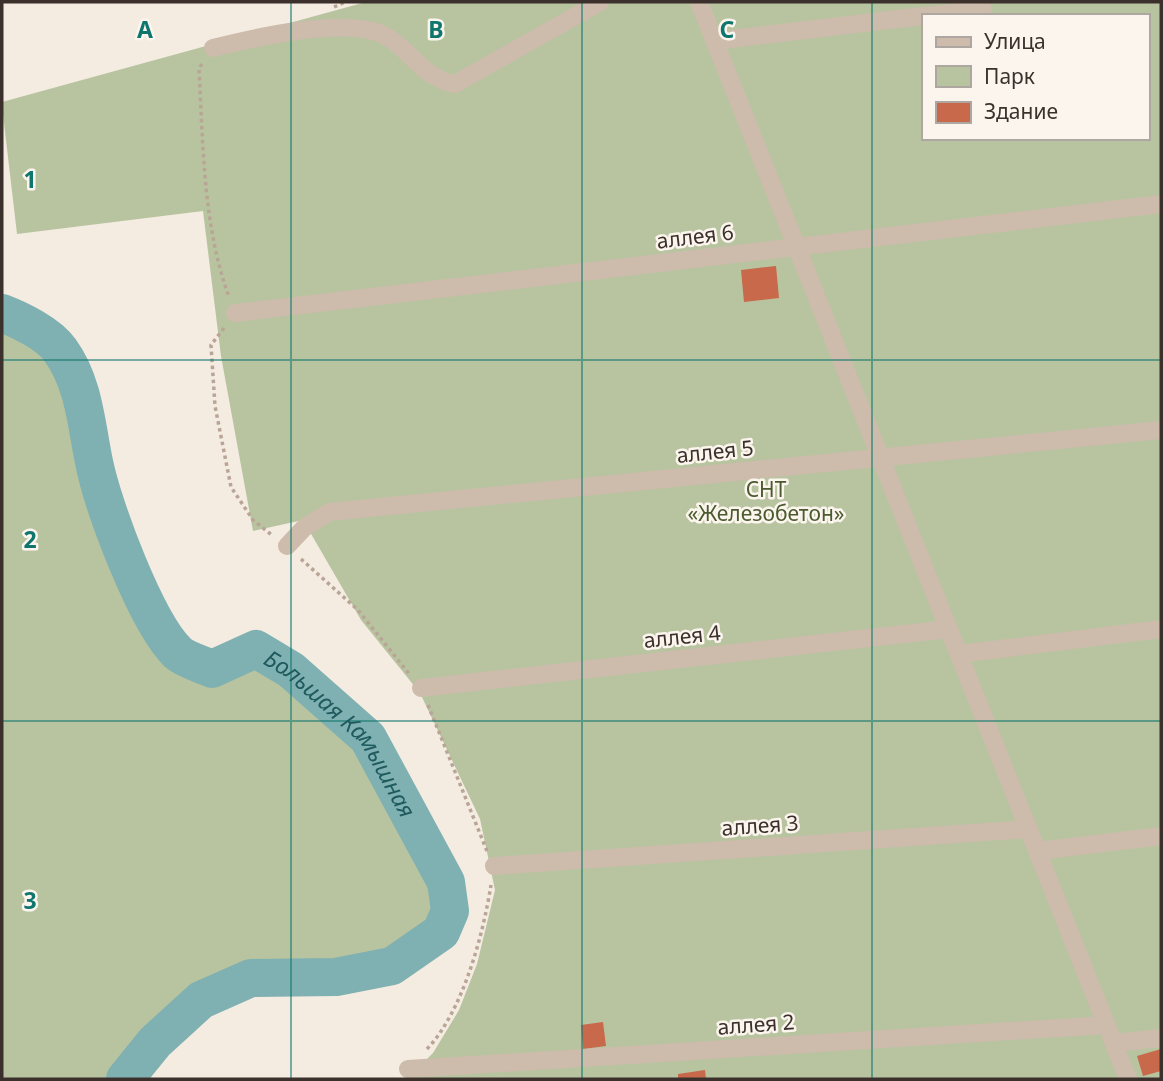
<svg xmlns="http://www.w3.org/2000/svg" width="1163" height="1081" viewBox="0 0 1163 1081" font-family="'Noto Sans',sans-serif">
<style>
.green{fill:#b8c4a0;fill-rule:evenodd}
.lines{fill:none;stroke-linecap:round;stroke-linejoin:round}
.river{stroke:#7fb0b2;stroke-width:38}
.building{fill:#c8694b}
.path{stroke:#b9a596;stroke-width:3.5;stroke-dasharray:3.5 3.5;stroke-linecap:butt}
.minor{stroke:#cdbbac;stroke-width:18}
.grid{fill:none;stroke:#0f766e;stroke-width:2;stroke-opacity:0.55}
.labels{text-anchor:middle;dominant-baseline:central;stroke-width:5;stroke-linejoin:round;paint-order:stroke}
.street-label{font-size:21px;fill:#3b302b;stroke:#fbf5ee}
.park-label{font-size:21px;fill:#4a5a2e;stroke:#fbf5ee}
.water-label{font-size:23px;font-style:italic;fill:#1f5a5e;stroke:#fbf5ee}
.grid-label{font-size:23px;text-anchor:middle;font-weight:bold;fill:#0f766e;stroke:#fbf5ee;stroke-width:5;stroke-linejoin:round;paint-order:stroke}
</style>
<rect width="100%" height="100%" fill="#f4ebe1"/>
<!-- green -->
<path class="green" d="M366 2H1161V1079H407L433 1053 459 1010 477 964 495 890 480 819 420 693 361 620 303 520 253 531 221 356 203 211 17 234 2 106V102ZM923 16H1147V138H923Z
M2 313C20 320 49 334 61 350 84 383 86 423 94 462 103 506 146 622 178 653 186 660 202 665 212 669L256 649 291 670 368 738 446 882 450 911 441 932 392 966 336 977 251 978 201 1000 155 1042 125 1079H2Z"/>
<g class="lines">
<!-- river -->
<path class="river" id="s1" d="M2 313C20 320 49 334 60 350 84 383 86 423 94 462 103 507 146 622 178 653 186 660 202 664 212 669L256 649 291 670 368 738 446 882 450 911 441 932 392 966 336 977 251 978 201 1000 155 1042 125 1079"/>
</g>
<!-- building -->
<path class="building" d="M776 266 779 298 744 302 741 270Z
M603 1022 606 1046 583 1049 581 1025Z
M1161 1049V1071L1143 1076 1137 1056Z
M705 1070 706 1079H678V1074Z"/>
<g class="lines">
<!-- path -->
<path class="path" d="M334 7 345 2
M202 64 199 68C203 144 203 226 229 297
M224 328 211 345 215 406 231 487 253 520 273 536
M301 559 358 610 410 675
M428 705 487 851
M427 1049C463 1011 483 935 491 885"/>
<!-- minor -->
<path class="minor" d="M699 2 1128 1079
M927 16 983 9
M714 41 923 16
M213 48C253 38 353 14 389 38 413 54 425 79 455 84L600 2
M235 313 1161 204
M287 546 304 528 329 512 1161 430
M959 654 1161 629
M421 688 949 629
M1038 851 1161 836
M494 866 1029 829
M1114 1043 1161 1038
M408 1069 1107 1025"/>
</g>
<!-- grid -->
<path class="grid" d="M291 2V1079M582 2V1079M872 2V1079M2 360H1161M2 721H1161"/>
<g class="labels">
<!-- street labels -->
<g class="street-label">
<text transform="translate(695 236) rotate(-7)">аллея 6</text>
<text transform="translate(715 451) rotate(-6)">аллея 5</text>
<text transform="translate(682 636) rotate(-6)">аллея 4</text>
<text transform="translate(760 825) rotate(-4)">аллея 3</text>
<text transform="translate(756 1024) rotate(-4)">аллея 2</text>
</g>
<!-- park labels -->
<g class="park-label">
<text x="766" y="489">СНТ<tspan x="766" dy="24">«Железобетон»</tspan></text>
</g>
<!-- water labels -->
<g class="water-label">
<text stroke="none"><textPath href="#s1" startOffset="606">Большая Камышная</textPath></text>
</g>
</g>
<g class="grid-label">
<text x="145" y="38">A</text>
<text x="436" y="38">B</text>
<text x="727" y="38">C</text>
<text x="30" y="188">1</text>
<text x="30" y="548">2</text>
<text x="30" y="909">3</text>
</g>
<!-- border -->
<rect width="1163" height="1081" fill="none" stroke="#3b302b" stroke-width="7"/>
<!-- legend -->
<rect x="922" y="14" width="228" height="126" fill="#fbf5ee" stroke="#aea6a0" stroke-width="2"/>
<rect x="936" y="37" width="35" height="10" fill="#cdbbac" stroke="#aea6a0" stroke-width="2"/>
<text x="984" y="49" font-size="21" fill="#3b302b">Улица</text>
<rect x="936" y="66" width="35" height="21" fill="#b8c4a0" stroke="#aea6a0" stroke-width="2"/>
<text x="984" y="84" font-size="21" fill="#3b302b">Парк</text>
<rect x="936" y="102" width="35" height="21" fill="#c8694b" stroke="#aea6a0" stroke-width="2"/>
<text x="984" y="119" font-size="21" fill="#3b302b">Здание</text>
</svg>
